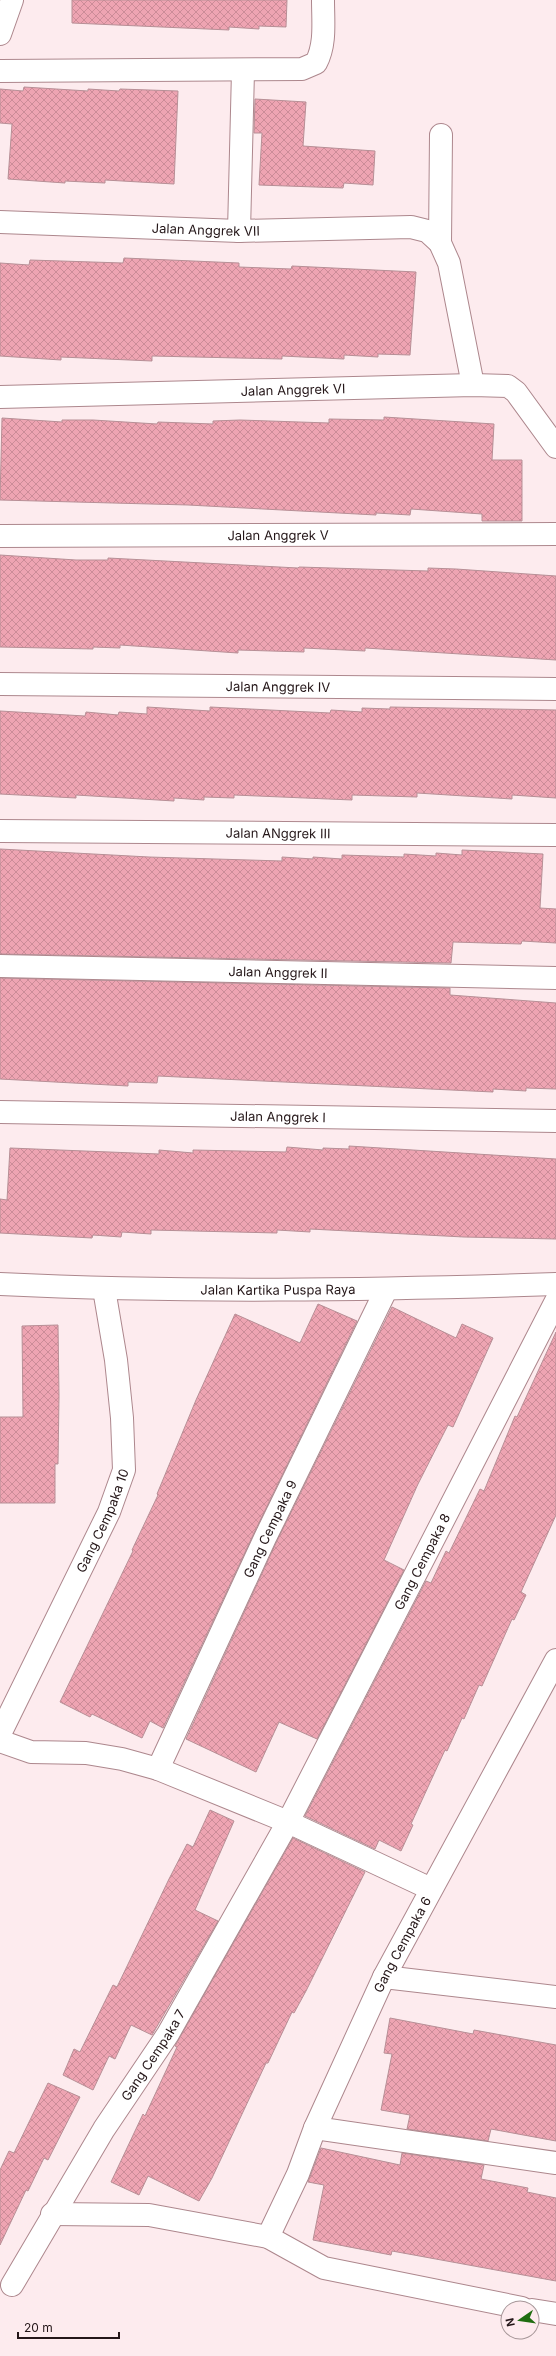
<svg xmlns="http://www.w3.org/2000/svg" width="556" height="2356" viewBox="0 0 556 2356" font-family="Inter,sans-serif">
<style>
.building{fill:url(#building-cross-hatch);stroke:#b78f96}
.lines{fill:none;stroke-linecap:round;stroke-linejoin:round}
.street-casing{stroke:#ad878d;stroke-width:24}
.street{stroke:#fff;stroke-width:22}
.labels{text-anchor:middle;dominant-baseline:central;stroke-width:4;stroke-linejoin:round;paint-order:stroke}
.street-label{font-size:13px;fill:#241618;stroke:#fdebee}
</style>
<defs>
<pattern id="building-cross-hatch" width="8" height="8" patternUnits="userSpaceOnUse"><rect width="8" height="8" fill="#eea4b2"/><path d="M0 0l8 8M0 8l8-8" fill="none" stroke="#cc8c98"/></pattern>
</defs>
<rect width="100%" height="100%" fill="#fdebee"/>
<!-- building -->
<path class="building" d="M72 0H287L286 27 259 26V29L229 27V30L72 23Z
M24 87 88 91V89L119 91 120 89 178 91 174 184 105 180V183L65 181V183L8 179 12 124 0 123V89L23 91Z
M255 99 306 102 303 146 375 151 373 185 344 183 343 188 259 185 262 133H254Z
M124 258 239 263V267L291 269 292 266 416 272 410 355 378 354V357L344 355V359L282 356V359L152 356V361L61 357V360L0 356V263L29 265 30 260 123 263Z
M384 417 494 424 492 460H522V521H482V514L411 509 410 515 376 513V515L188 505 0 500 2 418 62 422V420H93L157 424 158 422 213 424V421L240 420 329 423V419L384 420Z
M0 555 76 560H108V558L298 568 299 567 428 571V568L456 569 556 576V660L365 648V651L304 648V652L238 650V653L120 645V648L93 647V649L0 647Z
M147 707 210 711V707L330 713 331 710 362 712V708L390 709V707L556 710V798L512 795V799L417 793V797L352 795V800L234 795V798L204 797V800L174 798V801L76 795V798L0 794V711L85 716 86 712 118 715 119 712 147 714Z
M0 849 149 857 282 861V857L313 859V857L342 859V855L404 857V854L436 856V853L462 855V850L543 854 540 908 556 909V943L522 941 521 944 453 942 451 963 0 954Z
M0 978 450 988V995L556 1003V1089L526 1088V1091L493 1089V1092L158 1076 157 1083 128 1082V1086L0 1079Z
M349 1146 556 1159V1239L464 1237 310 1229V1232L277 1230V1233L151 1230V1234L122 1232 121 1237 93 1235 92 1238 0 1233V1199L7 1200 10 1148 159 1154V1150L193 1153V1150L286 1152 287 1147 323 1150V1148L349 1149Z
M318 1304 357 1321 254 1533 163 1728 150 1721 142 1738 92 1714 90 1717 60 1702 133 1551 132 1550 158 1495 157 1494 196 1400 235 1314 300 1343Z
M392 1307 456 1338 462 1324 493 1338 453 1427 448 1425 418 1484 384 1560 404 1570 317 1739 279 1722 256 1772 186 1739 276 1543Z
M58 1325 59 1396 58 1464H55V1503H0V1417H23L22 1326Z
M556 1332V1515L521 1592 526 1595 514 1620 512 1619 482 1686 479 1685 464 1719 462 1718 447 1751 445 1750 411 1824 413 1825 401 1851 379 1840 375 1849 305 1816 426 1581 431 1583 446 1551 449 1553 480 1489 484 1491 515 1416 517 1417Z
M210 1810 234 1821 195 1910 218 1921 152 2035 131 2025 115 2059 109 2056 93 2090 63 2075 74 2049 80 2052 113 1985 117 1987 169 1879 187 1844 193 1847Z
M293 1838 365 1872 306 1991 294 2013 292 2012 268 2063H266L212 2178 199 2201 148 2176 139 2195 111 2182 143 2114 145 2116 177 2047 175 2046Z
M390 2018 473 2034 474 2030 556 2045V2141L491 2129 488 2141 407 2129 410 2115 381 2110 392 2054 384 2053Z
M48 2083 80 2097 48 2160 44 2158 28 2191 26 2190 0 2245V2170L9 2151 14 2153Z
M321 2148 400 2165 402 2153 484 2165 481 2179 528 2188 527 2192 556 2198V2281L392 2251 391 2255 313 2240 324 2185 308 2182Z"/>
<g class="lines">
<defs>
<g id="street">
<path d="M0 34 12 0"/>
<path d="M0 71 302 69 316 63C326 44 323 22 323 0"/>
<path id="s1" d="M0 222 239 231 411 227 427 231 440 243 449 263 473 385"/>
<path d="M239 231 243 71"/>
<path d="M440 243 441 135"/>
<path id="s2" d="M0 397 473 385 508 386 516 392 556 447"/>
<path id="s3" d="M0 536 556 534"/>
<path id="s4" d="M0 684 556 689"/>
<path id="s5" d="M0 831 556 835"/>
<path id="s6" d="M0 966 556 978"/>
<path id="s7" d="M0 1112 556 1121"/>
<path id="s8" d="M0 1284C185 1293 371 1290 556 1284"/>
<path id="s9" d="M0 1734 109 1512 124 1470 122 1418 116 1360 104 1289"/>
<path d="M0 1741 31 1752 86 1753 122 1759 158 1769 288 1822 431 1889"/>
<path id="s10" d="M158 1769 265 1538 386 1290"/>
<path d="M384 1977 556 1997"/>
<path d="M315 2128 556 2163"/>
<path d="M52 2214 149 2215 268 2237 324 2268 522 2308"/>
<path id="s11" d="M268 2237 298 2174 315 2128 384 1977 556 1660"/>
<path id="s12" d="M12 2285 104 2129 168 2034 288 1822 556 1301"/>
<path d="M532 2310 556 2314"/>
</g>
</defs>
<!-- street casing -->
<use href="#street" class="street-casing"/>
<!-- street -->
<use href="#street" class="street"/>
</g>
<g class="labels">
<!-- street labels -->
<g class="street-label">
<text stroke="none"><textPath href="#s1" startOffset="206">Jalan Anggrek VII</textPath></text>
<text stroke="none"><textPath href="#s2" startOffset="293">Jalan Anggrek VI</textPath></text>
<text stroke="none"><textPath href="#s3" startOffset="278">Jalan Anggrek V</textPath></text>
<text stroke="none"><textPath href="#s4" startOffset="278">Jalan Anggrek IV</textPath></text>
<text stroke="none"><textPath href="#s5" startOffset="278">Jalan ANggrek III</textPath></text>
<text stroke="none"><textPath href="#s6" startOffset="278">Jalan Anggrek II</textPath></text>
<text stroke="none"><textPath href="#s7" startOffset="278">Jalan Anggrek I</textPath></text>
<text stroke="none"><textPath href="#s8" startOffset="278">Jalan Kartika Puspa Raya</textPath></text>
<text stroke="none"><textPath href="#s9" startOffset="237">Gang Cempaka 10</textPath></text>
<text stroke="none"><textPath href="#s10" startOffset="265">Gang Cempaka 9</textPath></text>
<text stroke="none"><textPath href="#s12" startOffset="832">Gang Cempaka 8</textPath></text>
<text stroke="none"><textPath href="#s11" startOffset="322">Gang Cempaka 6</textPath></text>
<text stroke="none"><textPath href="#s12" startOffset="270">Gang Cempaka 7</textPath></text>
</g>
</g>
<!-- north arrow -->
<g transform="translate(520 2320) rotate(257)"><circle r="19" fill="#fdebee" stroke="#a69698"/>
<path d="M0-3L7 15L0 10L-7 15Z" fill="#1f6d10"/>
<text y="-6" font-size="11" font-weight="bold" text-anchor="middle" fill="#241618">N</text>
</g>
<!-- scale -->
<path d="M18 2332v6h101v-6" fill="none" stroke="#241618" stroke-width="2"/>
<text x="24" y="2332" font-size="12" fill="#241618" stroke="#fdebee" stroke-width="3" paint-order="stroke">20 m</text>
</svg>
